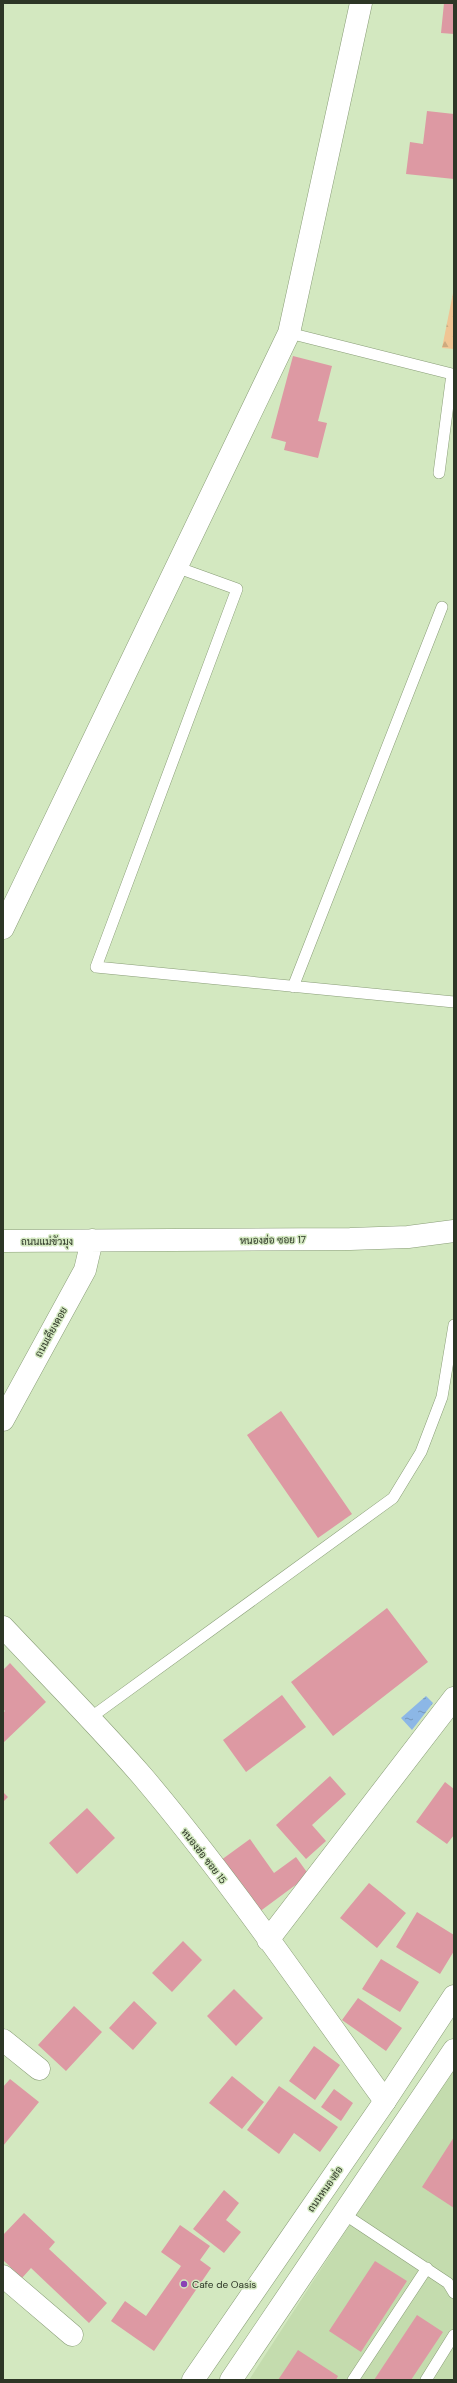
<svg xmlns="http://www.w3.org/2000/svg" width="457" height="2383" viewBox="0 0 457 2383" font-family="'DM Sans',Sarabun,sans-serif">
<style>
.built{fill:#c4dcae}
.forest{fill:url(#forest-firs)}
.water{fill:url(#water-ripples)}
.building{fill:#dd99a3}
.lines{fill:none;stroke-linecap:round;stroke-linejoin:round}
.lane-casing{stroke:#899d77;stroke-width:12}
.street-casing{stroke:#899d77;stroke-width:23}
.secondary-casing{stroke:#899d77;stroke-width:23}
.lane{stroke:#fff;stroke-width:11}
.street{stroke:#fff;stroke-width:22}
.secondary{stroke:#fff;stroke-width:22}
.poi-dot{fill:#8942b5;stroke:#d3e8c0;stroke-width:1.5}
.labels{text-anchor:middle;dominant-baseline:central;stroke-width:3;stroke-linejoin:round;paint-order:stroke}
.street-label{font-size:10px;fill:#2d3626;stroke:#d3e8c0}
.poi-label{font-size:10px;fill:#2d3626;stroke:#d3e8c0;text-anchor:start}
</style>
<defs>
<pattern id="forest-firs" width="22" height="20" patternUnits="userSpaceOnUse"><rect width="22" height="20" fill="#f0c594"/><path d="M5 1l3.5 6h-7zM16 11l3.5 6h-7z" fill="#ceaa7f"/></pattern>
<pattern id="water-ripples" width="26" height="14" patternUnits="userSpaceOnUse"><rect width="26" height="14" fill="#8cb7e6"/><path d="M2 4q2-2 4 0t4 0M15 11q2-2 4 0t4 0" fill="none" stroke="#7396ba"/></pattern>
</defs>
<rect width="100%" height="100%" fill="#d3e8c0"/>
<!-- built -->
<path class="built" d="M454 2064V2380H249Z"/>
<!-- forest -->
<path class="forest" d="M454 288V349L442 348Z"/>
<!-- water -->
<path class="water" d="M426 1696 433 1703 412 1730 401 1718Z"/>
<!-- building -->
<path class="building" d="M444 3H454V34L441 33Z
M427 111 454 114V179L406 174 410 142 423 144Z
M293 356 332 366 318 421 327 423 318 458 284 450 286 442 271 438Z
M281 1411 352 1514 318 1538 247 1435Z
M387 1608 428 1662 333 1736 291 1682Z
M10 1663 46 1702 3 1743V1713L5 1711 3 1709V1670Z
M282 1695 306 1727 246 1772 223 1740Z
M330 1776 346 1794 312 1825 326 1841 306 1859 276 1825Z
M445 1782 454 1789V1835L447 1844 416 1822Z
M3 1792 8 1797 3 1802Z
M87 1808 115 1838 77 1874 49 1843Z
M250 1839 274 1873 296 1857 309 1875 255 1915 217 1863Z
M369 1883 406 1913 377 1948 340 1918Z
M417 1912 454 1935V1951L440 1974 396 1947Z
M183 1941 202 1960 172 1992 152 1973Z
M381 1959 419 1982 400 2012 362 1989Z
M234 1989 263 2018 236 2046 207 2016Z
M358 1998 402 2028 386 2051 342 2020Z
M134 2001 157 2023 133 2050 109 2028Z
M74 2006 102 2032 66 2071 38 2045Z
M314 2046 340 2065 315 2100 289 2081Z
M232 2076 264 2102 242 2129 209 2103Z
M10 2079 39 2102 3 2146V2087Z
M279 2086 338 2127 320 2152 294 2133 279 2154 247 2130Z
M334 2089 353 2103 341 2121 321 2107Z
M454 2137V2208L422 2187Z
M224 2190 239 2203 226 2220 241 2232 224 2253 193 2229Z
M24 2213 55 2242 49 2249 107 2303 89 2323 31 2268 22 2278 3 2260V2235Z
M180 2225 210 2246 200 2260 211 2268 154 2351 111 2321 125 2301 146 2316 181 2266 161 2252Z
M375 2261 407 2281 361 2352 329 2331Z
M417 2315 443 2332 411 2380H374Z
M298 2350 338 2376 336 2380H278Z"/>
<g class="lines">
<defs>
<path id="lane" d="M289 333 452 374 439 473
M176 567 237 589 96 967 454 1002
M293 987 442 607
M90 1718 393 1498 421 1452 442 1397 454 1325
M344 2214 448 2283 454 2293
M353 2380 427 2268
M426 2380 454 2335"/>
<path id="street" d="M3 928 289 333 361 3
M3 1241 350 1239 408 1237 454 1231
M3 1420 85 1270 92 1240
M3 1627C50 1677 98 1725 143 1777 230 1880 306 1992 385 2101
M268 1940 454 1698
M3 2040 39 2069
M3 2276 72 2335"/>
<path id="secondary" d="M193 2380 385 2101 454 1996
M231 2380 454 2050"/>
</defs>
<!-- lane casing -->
<use href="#lane" class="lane-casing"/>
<!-- street casing -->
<use href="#street" class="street-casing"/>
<!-- secondary casing -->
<use href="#secondary" class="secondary-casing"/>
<!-- lane -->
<use href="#lane" class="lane"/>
<!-- street -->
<use href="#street" class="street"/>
<!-- secondary -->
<use href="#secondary" class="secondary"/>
</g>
<!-- markers -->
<circle class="poi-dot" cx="184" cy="2284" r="4"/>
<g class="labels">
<!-- street labels -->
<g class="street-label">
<text transform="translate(273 1240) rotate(-1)">หนองฮ่อ ซอย 17</text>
<text x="47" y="1241">ถนนแม่ขัวมุง</text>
<text transform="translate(51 1332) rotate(-61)">ถนนเคียงดอย</text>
<text transform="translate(204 1856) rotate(52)">หนองฮ่อ ซอย 15</text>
<text transform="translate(325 2189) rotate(-55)">ถนนหนองฮ่อ</text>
</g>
<!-- poi labels -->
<g class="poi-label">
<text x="192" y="2284">Cafe de Oasis</text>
</g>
</g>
<!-- border -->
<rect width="457" height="2383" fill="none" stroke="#2d3626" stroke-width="8"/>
</svg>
